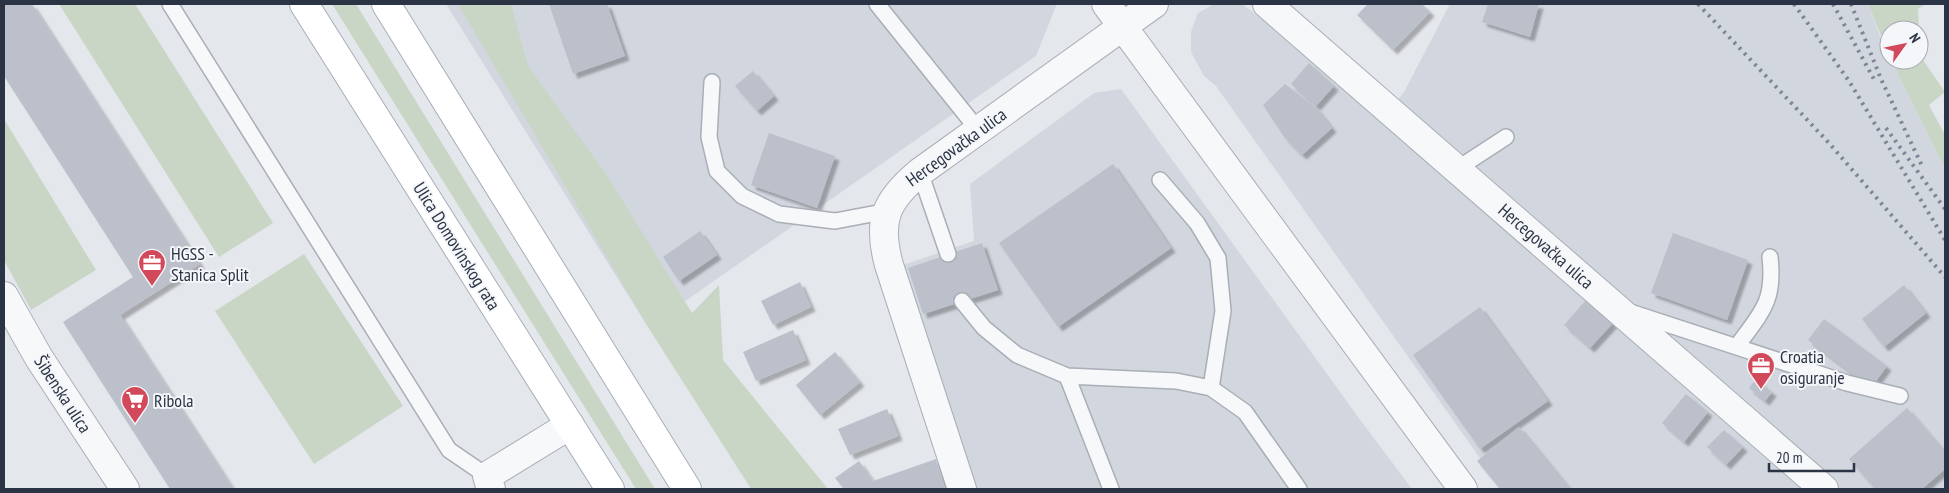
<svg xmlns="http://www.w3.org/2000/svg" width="1949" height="493" viewBox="0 0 1949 493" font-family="'PT Sans Narrow',sans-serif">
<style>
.built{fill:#d2d6de}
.green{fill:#c9d6c5}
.building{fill:#bbc0ca;filter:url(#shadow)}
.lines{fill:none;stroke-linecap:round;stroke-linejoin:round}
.service-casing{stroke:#a9aeb7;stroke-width:18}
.minor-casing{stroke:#a9aeb7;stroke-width:30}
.secondary-casing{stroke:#a9aeb7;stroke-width:30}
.service{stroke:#f7f8fa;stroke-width:15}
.minor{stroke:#f7f8fa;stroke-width:28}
.secondary{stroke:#fff;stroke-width:28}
.rail{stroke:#7d8696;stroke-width:4;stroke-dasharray:2.5 5;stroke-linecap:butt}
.labels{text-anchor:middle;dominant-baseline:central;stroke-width:4;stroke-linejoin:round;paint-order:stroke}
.street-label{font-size:18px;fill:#2b3445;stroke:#f4f6f9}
.poi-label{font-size:18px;fill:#2b3445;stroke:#f4f6f9;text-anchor:start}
</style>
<defs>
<filter id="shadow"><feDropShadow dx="4.5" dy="4.5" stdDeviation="1" flood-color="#0004"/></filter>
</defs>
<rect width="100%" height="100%" fill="#e4e7ec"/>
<!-- built -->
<path class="built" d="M446 4H1055L1056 6 1036 56 648 327Z
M1214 4H1242L1297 45 1381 122 1404 92 1450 4H1868L1889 60H1891L1945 169V489H1502L1216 86 1204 76 1191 52V32L1198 13Z
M1121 89 1361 421 1412 489H970L897 267 974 241 970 184 1094 93Z"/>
<!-- green -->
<path class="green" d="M59 4H135L273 223 219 257Z
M332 4H356L655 489H636Z
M458 4H511L528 66 608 177 692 313 719 285 723 360 828 489H751L648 327Z
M1868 4H1926L1918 9 1919 30H1889V55Z
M1919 30 1921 57 1945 92 1929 105 1945 135V169L1891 60H1919Z
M4 119 96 270 31 310 4 260Z
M304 254 403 406 314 464 215 311Z"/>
<!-- building -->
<path class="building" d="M4 4H32L200 264 120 315 233 489H170L63 322 133 277 4 76Z
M549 4H607L625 56 573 74Z
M1368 4H1422L1430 12 1393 50 1357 15Z
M1488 4H1539L1530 37 1482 22Z
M1309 63 1334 86 1316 106 1291 84Z
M753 71 774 96 757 111 735 86Z
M1285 84 1317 109 1332 128 1302 155 1285 138 1263 105Z
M769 133 835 156 817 208 751 185Z
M1113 164 1171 248 1058 327 999 243Z
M700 231 717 255 679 281 663 257Z
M1673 233 1748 260 1727 320 1651 293Z
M982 243 998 290 923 314 908 268Z
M800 282 811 307 773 325 761 301Z
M1904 285 1926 313 1884 347 1862 319Z
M1586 300 1613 323 1590 348 1564 325Z
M1480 307 1548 401 1480 449 1413 355Z
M1824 319 1887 366 1871 388 1808 340Z
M793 330 806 360 756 381 743 352Z
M835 352 860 382 820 415 796 385Z
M1756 379 1772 392 1765 401 1749 388Z
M1686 394 1708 412 1684 442 1662 423Z
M1907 408 1945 452V469L1922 489H1875L1849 459Z
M887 409 898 436 850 455 838 429Z
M1519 427 1570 489H1500L1477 461Z
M1724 430 1743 447 1726 465 1707 447Z
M936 459 945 489H844L835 478 859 461 873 481Z"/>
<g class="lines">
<defs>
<path id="service" d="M170 4 449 450 487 476
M877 4 979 131
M712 82 709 137 717 171 742 196 779 214 835 221 888 211
M1457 169 1506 137
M920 172 948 254
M1160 180 1197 223 1218 258 1223 311 1211 388
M962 301 984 328 1017 355 1067 376 1111 489
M1630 312 1847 383 1900 396
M1737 346C1762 312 1775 301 1770 257
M1067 376 1176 381 1211 388 1245 412 1299 489"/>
<path id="minor" d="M1106 4 1463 489
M1267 4 1824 489
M4 296 39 358 125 489
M491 489 487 476 570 425
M962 489 889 265C877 221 885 201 920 172L1154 4"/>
<path id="secondary" d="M304 4 610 489
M386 4 687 489"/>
</defs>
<!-- service casing -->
<use href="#service" class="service-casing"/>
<!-- minor casing -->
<use href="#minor" class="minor-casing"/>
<!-- secondary casing -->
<use href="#secondary" class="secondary-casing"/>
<!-- service -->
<use href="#service" class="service"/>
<!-- minor -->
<use href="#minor" class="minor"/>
<!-- secondary -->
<use href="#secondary" class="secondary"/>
<!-- rail -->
<path class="rail" d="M1698 4 1829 143 1945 277
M1794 4 1849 81 1945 240
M1833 4 1876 83
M1851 4 1881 79 1923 168
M1886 128 1945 209"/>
</g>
<!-- icons -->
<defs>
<symbol id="office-pin" viewBox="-11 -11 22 30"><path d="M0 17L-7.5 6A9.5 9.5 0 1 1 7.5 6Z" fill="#d1495b" stroke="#f4f6f9"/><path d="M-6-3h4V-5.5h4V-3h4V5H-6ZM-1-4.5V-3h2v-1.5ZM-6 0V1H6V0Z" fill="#fff"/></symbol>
<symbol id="supermarket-pin" viewBox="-11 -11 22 30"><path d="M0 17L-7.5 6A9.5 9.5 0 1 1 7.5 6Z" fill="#d1495b" stroke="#f4f6f9"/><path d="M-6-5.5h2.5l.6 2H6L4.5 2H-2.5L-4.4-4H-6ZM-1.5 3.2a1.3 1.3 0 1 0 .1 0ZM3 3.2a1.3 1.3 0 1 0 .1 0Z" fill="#fff"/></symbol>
</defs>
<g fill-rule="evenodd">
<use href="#office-pin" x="136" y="247" width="32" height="43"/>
<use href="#office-pin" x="1745" y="350" width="32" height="43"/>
<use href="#supermarket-pin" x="119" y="384" width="32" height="43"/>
</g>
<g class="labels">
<!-- street labels -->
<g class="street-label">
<text transform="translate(956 147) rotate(-36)">Hercegovačka ulica</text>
<text transform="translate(457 246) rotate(58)">Ulica Domovinskog rata</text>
<text transform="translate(1546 246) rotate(41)">Hercegovačka ulica</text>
<text transform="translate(63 394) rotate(57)">Šibenska ulica</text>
</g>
<!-- poi labels -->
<g class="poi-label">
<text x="171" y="253">HGSS -<tspan x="171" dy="21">Stanica Split</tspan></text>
<text x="1780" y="356">Croatia<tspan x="1780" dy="21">osiguranje</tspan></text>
<text x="154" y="400">Ribola</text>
</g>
</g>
<!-- border -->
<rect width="1949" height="493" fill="none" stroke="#2b3445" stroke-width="10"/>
<!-- north arrow -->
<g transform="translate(1904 45) rotate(57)"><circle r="24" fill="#f4f6f9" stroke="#a4a8b1"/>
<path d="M0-4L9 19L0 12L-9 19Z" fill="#d1495b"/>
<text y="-8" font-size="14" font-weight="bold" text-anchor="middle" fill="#2b3445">N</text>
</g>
<!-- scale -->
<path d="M1769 463v8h85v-8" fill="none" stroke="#2b3445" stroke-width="2.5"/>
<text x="1776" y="463" font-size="15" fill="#2b3445" stroke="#f4f6f9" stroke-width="4" paint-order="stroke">20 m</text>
</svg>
